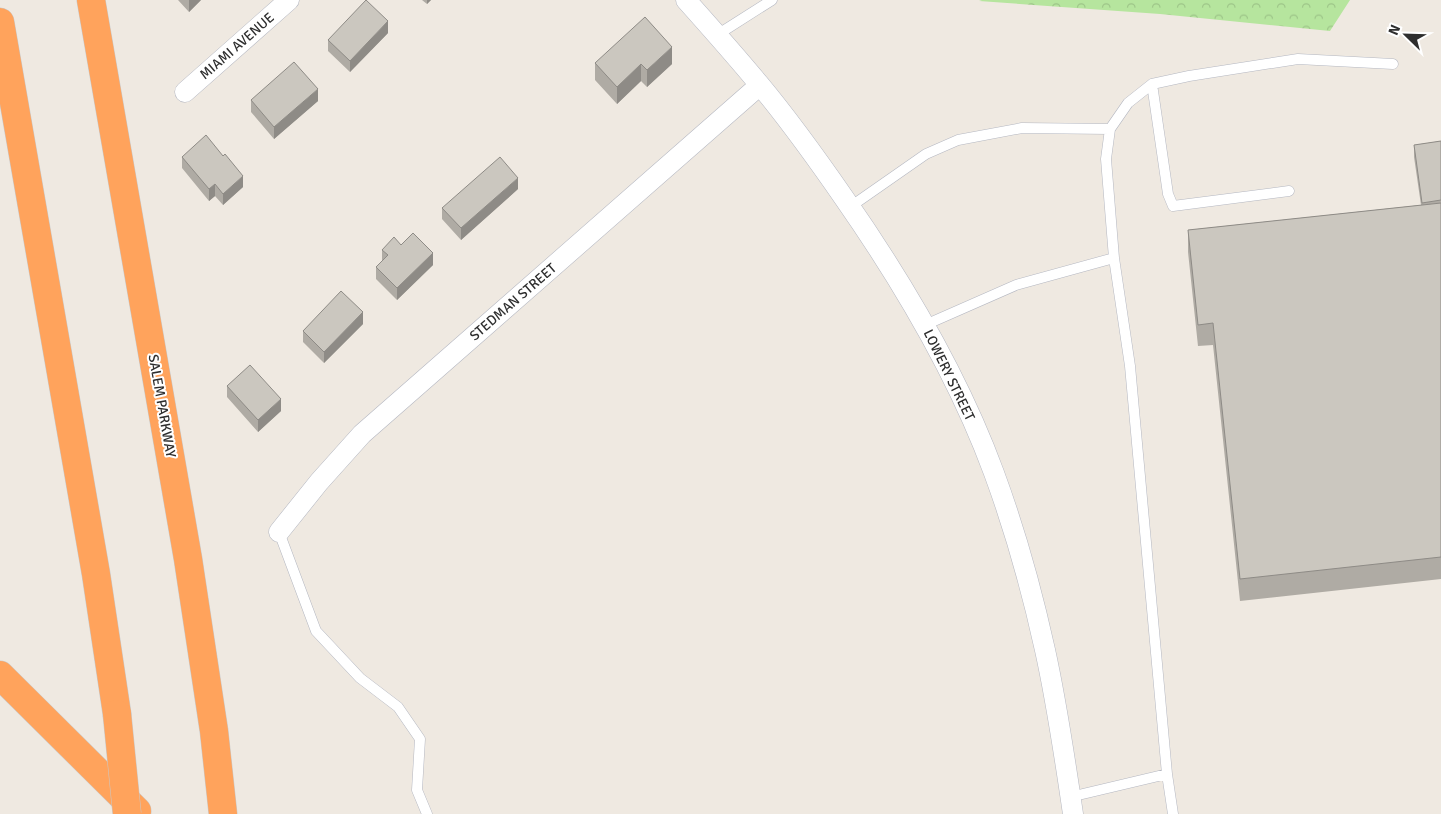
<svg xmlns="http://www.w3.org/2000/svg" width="1441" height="814" viewBox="0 0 1441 814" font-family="Signika,sans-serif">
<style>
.forest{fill:url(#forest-crowns)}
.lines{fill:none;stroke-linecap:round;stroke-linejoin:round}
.service-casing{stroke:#b4b7c1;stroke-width:11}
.minor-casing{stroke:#b4b7c1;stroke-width:21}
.motorway-casing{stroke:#c9c9c9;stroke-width:29}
.service{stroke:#fff;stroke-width:10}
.minor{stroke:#fff;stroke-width:20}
.motorway{stroke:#ffa35c;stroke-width:28}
.motorway-bridge-casing{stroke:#c9c9c9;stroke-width:29;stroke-linecap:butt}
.motorway-bridge{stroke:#ffa35c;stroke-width:28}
.wall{fill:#afaba4}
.shaded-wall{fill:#8e8b86}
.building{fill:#cbc7bf;stroke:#8e8b86}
.labels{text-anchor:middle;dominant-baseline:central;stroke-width:4;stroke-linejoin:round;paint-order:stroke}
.street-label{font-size:14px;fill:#2e2e2e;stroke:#fff}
</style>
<defs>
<pattern id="forest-crowns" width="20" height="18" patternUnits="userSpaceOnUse" patternTransform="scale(1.25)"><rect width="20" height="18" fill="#b6e59e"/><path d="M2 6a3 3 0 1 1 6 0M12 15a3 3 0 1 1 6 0" fill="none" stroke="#9dc588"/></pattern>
</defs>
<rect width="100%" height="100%" fill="#efe9e1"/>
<!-- forest -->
<path class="forest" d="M982 0H1350L1330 31 1160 14 979 1Z"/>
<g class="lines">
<defs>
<path id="service" d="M717 35 772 0
M1152 84 1168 194 1173 206 1289 191
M850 207 926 154 958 140 1022 128 1110 129
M1114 258 1106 159 1110 129 1128 103 1152 84 1189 76 1298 59 1393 64
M925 325 1016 285 1114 258 1130 366 1167 774 1070 797
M279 532 316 631 360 678 398 707 420 739 417 790 427 814
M1167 774 1173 814"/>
<path id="minor" d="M686 0C711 28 735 55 759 84 789 120 817 159 844 198 904 284 958 375 994 473 1015 530 1032 591 1045 650 1057 704 1065 759 1073 814
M185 92 289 0
M279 532 319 482 362 434 760 85"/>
<path id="motorway" d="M91 0 188 559 214 731 223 814
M0 22 96 574 117 714
M0 675 137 811"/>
</defs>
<!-- service casing -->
<use href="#service" class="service-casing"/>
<!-- minor casing -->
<use href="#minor" class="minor-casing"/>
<!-- motorway casing -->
<use href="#motorway" class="motorway-casing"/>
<!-- service -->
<use href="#service" class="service"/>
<!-- minor -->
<use href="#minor" class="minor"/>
<!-- motorway -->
<use href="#motorway" class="motorway"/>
<defs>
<path id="motorway-bridge" d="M117 714 127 814"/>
</defs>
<!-- motorway-bridge casing -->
<use href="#motorway-bridge" class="motorway-bridge-casing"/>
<!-- motorway-bridge -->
<use href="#motorway-bridge" class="motorway-bridge"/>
</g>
<!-- wall -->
<path class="wall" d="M178 0H201L189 12Z
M422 0H431L427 4Z
M388 33 350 72 328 51V40Z
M595 63 672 64 647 87 641 81 617 104 595 80Z
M251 100 318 101 274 139 251 112Z
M1441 141V579L1240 601 1213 345 1198 346 1188 252V230L1421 205 1414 157V145Z
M182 157 243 187 223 205 215 196 209 201 182 168Z
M518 189 461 240 442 219V208Z
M401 245 433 265 397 300 376 279V267L382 261V250Z
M363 324 324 363 303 342V331Z
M227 386 281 411 258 432 227 397Z"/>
<!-- shaded-wall -->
<path class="shaded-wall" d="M189 0H201L189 12Z
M427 0H431L427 4Z
M388 21V33L350 72V61Z
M672 47V64L647 87V70Z
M641 64V81L617 104V87Z
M318 89V101L274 139V127Z
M243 176V187L223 205V194Z
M518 178V189L461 240V228Z
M215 184V196L209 201V189Z
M433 253V265L397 300V288Z
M363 312V324L324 363V352Z
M281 399V411L258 432V420Z"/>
<!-- building -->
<path class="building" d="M366 0 388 21 350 61 328 40Z
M645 17 672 47 647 70 641 64 617 87 595 63Z
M294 62 318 89 274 127 251 100Z
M206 135 223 156 225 154 243 176 223 194 215 184 209 189 182 157Z
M1441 141V200L1422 203 1414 145Z
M500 157 518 178 461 228 442 208Z
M1441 203V557L1240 579 1213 323 1198 325 1188 230Z
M413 233 433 253 397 288 376 267 388 255 382 250 394 237 401 245Z
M341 291 363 312 324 352 303 331Z
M250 365 281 399 258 420 227 386Z"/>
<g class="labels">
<!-- street labels -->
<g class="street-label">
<text transform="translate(237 46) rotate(-41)">MIAMI AVENUE</text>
<text transform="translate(513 302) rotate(-41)">STEDMAN STREET</text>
<text transform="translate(949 375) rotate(64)">LOWERY STREET</text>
<text transform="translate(162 406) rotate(80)">SALEM PARKWAY</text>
</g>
</g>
<!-- north arrow -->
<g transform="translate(1406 35) rotate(293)" stroke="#ffffff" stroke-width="4" paint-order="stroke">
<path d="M0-4L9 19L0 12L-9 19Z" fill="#2e2e2e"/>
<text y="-8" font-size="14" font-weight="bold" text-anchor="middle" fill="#2e2e2e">N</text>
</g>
</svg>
